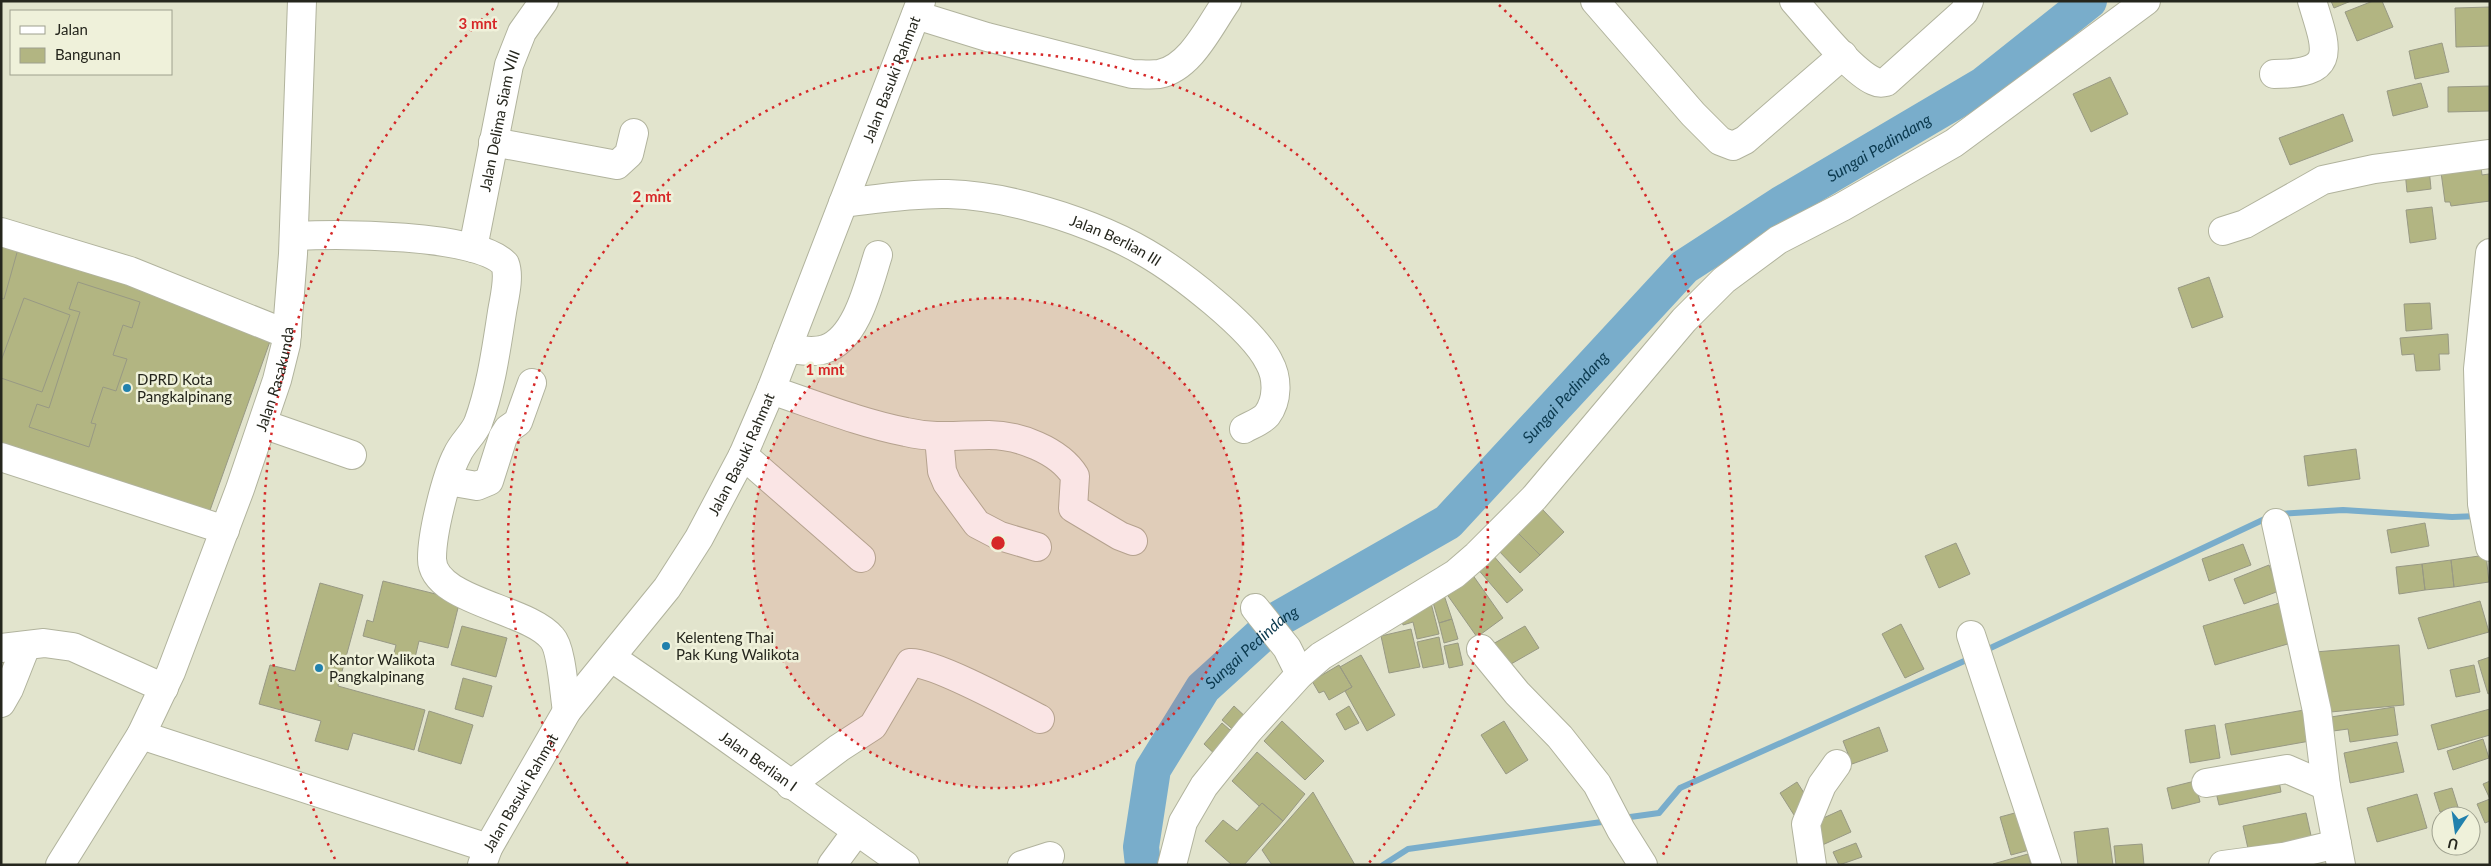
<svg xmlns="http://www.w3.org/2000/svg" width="2491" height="866" viewBox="0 0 2491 866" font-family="Lato,sans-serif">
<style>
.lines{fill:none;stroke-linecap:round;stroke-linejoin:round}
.stream{stroke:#79adcb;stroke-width:6}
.river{stroke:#79adcb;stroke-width:36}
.building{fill:#b2b582;stroke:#989984}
.minor-casing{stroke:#b1b39d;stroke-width:30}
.minor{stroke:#fff;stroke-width:28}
.ring{fill:none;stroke:#d62828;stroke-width:2.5;stroke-dasharray:2.5 5}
.poi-dot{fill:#2181ad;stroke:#eff1da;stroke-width:2}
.labels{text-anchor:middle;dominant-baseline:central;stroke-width:5;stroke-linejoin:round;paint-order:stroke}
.street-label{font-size:15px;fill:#25261d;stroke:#eff1da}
.poi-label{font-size:15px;fill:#25261d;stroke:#eff1da;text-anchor:start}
.water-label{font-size:16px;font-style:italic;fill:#0a384d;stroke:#eff1da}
.centre{fill:#d62828;stroke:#eff1da;stroke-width:2.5}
.ring-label{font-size:15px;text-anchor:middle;font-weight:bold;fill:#d62828;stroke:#eff1da;stroke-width:5;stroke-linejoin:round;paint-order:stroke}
</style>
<rect width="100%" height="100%" fill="#e2e4cd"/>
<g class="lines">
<!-- stream -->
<path class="stream" d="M2279 514 2343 510 2452 517 2479 516
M1982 652 2269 517
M1623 818 1659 813 1680 788 1971 658
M1383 865 1408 849 1609 821"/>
<!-- river -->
<path class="river" id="s1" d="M1143 865 1141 847 1153 769 1203 688 1280 618 1448 522 1684 267 1781 204 1983 85 2089 1"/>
</g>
<!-- building -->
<path class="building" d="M2331 1H2351L2334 8Z
M2373 1H2382L2393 27 2357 41 2345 12Z
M2490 7V46L2456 47 2455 8Z
M2442 43 2449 72 2415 79 2409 51Z
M2110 77 2128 114 2091 132 2073 94Z
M2421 83 2428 107 2393 116 2387 91Z
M2490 86V111L2448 112V87Z
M2343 114 2353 141 2290 165 2279 138Z
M2481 167 2482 175 2489 174 2490 201 2451 206 2450 202H2445L2441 172Z
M2429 168 2431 189 2407 192 2405 171Z
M2432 207 2436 239 2410 243 2406 210Z
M1 239 274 330 208 516 1 447Z
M1 244 18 249 4 299 1 298Z
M2209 277 2223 317 2192 328 2178 288Z
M78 282 140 302 132 328 123 325 113 355 127 359 116 391 103 387 91 423 96 424 89 447 29 427 37 404 49 408 80 312 69 309Z
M24 298 70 315 42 392 1 378V361Z
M2430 303 2432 329 2406 331 2404 304Z
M2448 334 2449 354H2439L2440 370 2416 371 2414 354 2402 355 2400 338Z
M2356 449 2360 479 2308 486 2304 456Z
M1542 509 1564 532 1540 555 1517 532Z
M2425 523 2429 546 2391 553 2387 530Z
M1517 532 1540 555 1520 573 1498 550Z
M1956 543 1970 574 1939 588 1925 556Z
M2243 544 2251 565 2209 581 2202 559Z
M1492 554 1523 590 1507 603 1476 567Z
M2486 555 2489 582 2454 587 2451 560Z
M2451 560 2454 587 2425 590 2422 564Z
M2422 564 2425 590 2399 594 2396 567Z
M2269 565 2279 591 2244 604 2234 579Z
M1472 574 1503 618 1477 637 1446 593Z
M383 581 460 600 448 648 419 641 414 662 393 657 396 645 363 636 367 620 373 622Z
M320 583 363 595 338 686 425 710 414 750 353 733 348 750 315 741 321 721 259 704 270 665 295 671Z
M1444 595 1452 619 1439 623 1432 599Z
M2286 601 2298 641 2215 665 2203 626Z
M2480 601 2489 632 2428 649 2418 618Z
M1431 603 1439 634 1417 639 1413 622 1403 625 1400 611Z
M1452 619 1458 639 1444 643 1439 623Z
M1901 624 1924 669 1905 678 1882 634Z
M462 626 507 638 496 677 451 665Z
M1525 626 1539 648 1504 668 1491 645Z
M1411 629 1420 667 1389 673 1381 636Z
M1439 637 1444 664 1423 668 1417 642Z
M1458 643 1463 665 1449 668 1444 646Z
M2399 645 2404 705 2320 713 2315 652Z
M1361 655 1395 715 1367 731 1345 691 1352 687 1340 667Z
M2490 657V693L2488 694 2478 661Z
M1339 665 1352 687 1329 700 1324 691 1319 693 1312 681Z
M2474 665 2480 692 2456 697 2450 670Z
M463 678 492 686 483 717 455 709Z
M1234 706 1249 720 1237 733 1222 720Z
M1349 706 1359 723 1345 730 1336 714Z
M2394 707 2398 735 2350 742 2348 729 2333 731 2331 717Z
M2490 709V735L2438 750 2431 725Z
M2304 710 2310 741 2231 755 2225 724Z
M429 711 473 725 461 764 418 751Z
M1282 721 1324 761 1305 780 1264 741Z
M1504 721 1528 760 1506 774 1481 735Z
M1222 723 1238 737 1219 758 1204 744Z
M2215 725 2220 758 2190 763 2185 730Z
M1879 727 1888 751 1852 764 1843 741Z
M2483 739 2489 758 2453 770 2447 751Z
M2397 742 2404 772 2350 783 2344 753Z
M1257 752 1305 794 1283 821 1262 803 1259 806 1232 781Z
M2278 775 2281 792 2219 805 2215 788Z
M2195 781 2200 802 2172 809 2167 788Z
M2490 781V821L2485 823 2477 804 2490 799 2483 784Z
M1797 782 1811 804 1794 815 1780 793Z
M2452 788 2458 807 2440 812 2434 793Z
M1313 792 1355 865H1272L1262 850Z
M2417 794 2427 828 2377 842 2367 808Z
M1262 803 1283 821 1244 865H1232L1205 841 1223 820 1237 831Z
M1841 810 1851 832 1818 847 1808 825Z
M2022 811 2033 849 2011 855 2000 817Z
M2306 813 2312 840 2249 853 2243 826Z
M2108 828 2113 865H2078L2074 832Z
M1856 843 1862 857 1839 865 1833 852Z
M2142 844 2144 865H2116L2114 846Z
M2028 854 2031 865H1993V864Z"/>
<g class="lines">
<defs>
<g id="minor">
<path d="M1595 1 1693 114 1720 141 1733 146 1745 140 1843 55"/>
<path d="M1794 1C1812 21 1851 71 1874 81 1878 83 1882 83 1886 82L1964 12 1969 1"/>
<path d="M916 15 987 37 1132 74C1141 74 1150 75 1159 74 1191 68 1210 25 1227 1"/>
<path d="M2274 74C2339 74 2327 50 2312 1"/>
<path d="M493 142 617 165 629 154 634 133"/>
<path id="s2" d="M843 203C877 199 913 193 948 194 977 195 1006 200 1034 208 1069 217 1114 234 1146 253 1179 272 1252 328 1269 362 1278 378 1278 400 1267 415 1262 421 1251 425 1244 429"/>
<path d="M2223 231 2245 224 2323 180 2374 169 2490 154"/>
<path d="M1 232 130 271 287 334"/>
<path d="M294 236C336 234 477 233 505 264 510 277 504 299 502 312 496 350 491 388 478 423 473 435 462 443 457 455 446 476 432 533 432 558 431 601 528 608 552 638 562 649 564 694 567 711"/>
<path id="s3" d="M473 248 509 65 522 32 544 1"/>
<path d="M2490 253 2478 369 2482 504 2490 547"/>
<path d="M787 349C798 350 814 353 825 349 857 339 869 283 878 255"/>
<path d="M771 390C816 405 860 423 906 432 936 439 959 435 989 435 1018 435 1059 450 1075 476L1073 508 1120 536 1133 541"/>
<path d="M263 424 352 455"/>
<path d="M939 437 942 471 947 483 977 524 1000 536 1037 547"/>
<path d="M743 455 861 558"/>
<path d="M1 457 225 530"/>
<path d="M448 481 477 486 489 481 503 437 508 429 518 422 532 383"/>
<path d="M2276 523 2317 711 2326 786 2341 865"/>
<path d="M1255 608 1287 648 1300 674"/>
<path d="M1971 635 2047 865"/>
<path d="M1 648 44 643 73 647 164 688"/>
<path d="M1481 649 1517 693 1560 737 1597 784 1621 830 1643 865"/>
<path id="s4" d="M612 658C711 725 807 796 905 865"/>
<path d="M1 703 9 689 26 646"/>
<path d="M141 735 488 848"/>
<path d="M2206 783 2287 769 2326 786"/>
<path d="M790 785 839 748 873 726 910 663C932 661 1017 707 1040 719"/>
<path id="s5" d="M60 865 141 735 171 672 240 489 277 380 286 344 293 254 302 1"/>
<path id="s6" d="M482 865 488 848 567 711 667 588 699 538 743 455 771 390 921 1"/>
<path d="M832 865 857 831"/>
<path d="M1022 865 1050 856"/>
<path d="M1172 865 1183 822 1204 786 1249 730 1300 674 1321 656 1455 574 1477 555 1534 498 1684 320 1724 280 1778 240 1842 207 1954 143 2146 1"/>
<path d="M1812 865 1806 824 1822 785 1837 764"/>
<path d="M2223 865 2283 857 2337 844"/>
</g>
</defs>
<!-- minor casing -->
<use href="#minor" class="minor-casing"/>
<!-- minor -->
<use href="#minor" class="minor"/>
</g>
<!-- distance rings -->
<circle cx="998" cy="543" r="245" fill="#d62828" fill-opacity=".12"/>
<g class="ring">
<circle cx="998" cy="543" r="245"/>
<path d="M628 864A490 490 0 1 1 1368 864"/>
<path d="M335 859A735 735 0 0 1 497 5M1499 5A735 735 0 0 1 1661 859"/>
</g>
<!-- markers -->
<g class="poi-dot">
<circle cx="127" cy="388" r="5"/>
<circle cx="666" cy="646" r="5"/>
<circle cx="319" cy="668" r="5"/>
</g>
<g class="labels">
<!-- street labels -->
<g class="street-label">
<text stroke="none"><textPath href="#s6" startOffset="892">Jalan Basuki Rahmat</textPath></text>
<text stroke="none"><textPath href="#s3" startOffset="130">Jalan Delima Siam VIII</textPath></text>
<text stroke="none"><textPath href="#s2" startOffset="281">Jalan Berlian III</textPath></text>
<text stroke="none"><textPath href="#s5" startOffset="534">Jalan Rasakunda</textPath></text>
<text stroke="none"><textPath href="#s6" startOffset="488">Jalan Basuki Rahmat</textPath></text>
<text stroke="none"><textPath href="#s4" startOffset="179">Jalan Berlian I</textPath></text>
<text stroke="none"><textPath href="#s6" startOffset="82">Jalan Basuki Rahmat</textPath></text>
</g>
<!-- poi labels -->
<g class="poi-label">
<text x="137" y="379">DPRD Kota<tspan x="137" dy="17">Pangkalpinang</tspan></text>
<text x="676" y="637">Kelenteng Thai<tspan x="676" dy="17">Pak Kung Walikota</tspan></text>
<text x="329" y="659">Kantor Walikota<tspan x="329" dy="17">Pangkalpinang</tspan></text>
</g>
<!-- water labels -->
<g class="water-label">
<text stroke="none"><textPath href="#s1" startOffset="1066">Sungai Pedindang</textPath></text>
<text stroke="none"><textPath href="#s1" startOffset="661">Sungai Pedindang</textPath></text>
<text stroke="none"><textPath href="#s1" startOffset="256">Sungai Pedindang</textPath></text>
</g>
</g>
<circle cx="998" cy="543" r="8" class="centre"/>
<g class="ring-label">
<text x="478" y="29">3 mnt</text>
<text x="652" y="202">2 mnt</text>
<text x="825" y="375">1 mnt</text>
</g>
<!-- border -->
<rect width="2491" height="866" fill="none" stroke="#25261d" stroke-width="5"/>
<!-- legend -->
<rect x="10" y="10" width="162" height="65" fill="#eff1da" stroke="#9ea08e"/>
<rect x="20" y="26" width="25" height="8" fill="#ffffff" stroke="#9ea08e"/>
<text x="55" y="35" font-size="15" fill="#25261d">Jalan</text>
<rect x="20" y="48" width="25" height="15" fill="#b2b582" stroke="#9ea08e"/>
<text x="55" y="60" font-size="15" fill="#25261d">Bangunan</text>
<!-- north arrow -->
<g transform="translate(2456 831) rotate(193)"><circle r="24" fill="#eff1da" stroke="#9ea08e"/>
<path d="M0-4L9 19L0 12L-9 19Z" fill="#2181ad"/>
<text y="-8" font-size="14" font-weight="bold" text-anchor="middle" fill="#25261d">U</text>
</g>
</svg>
